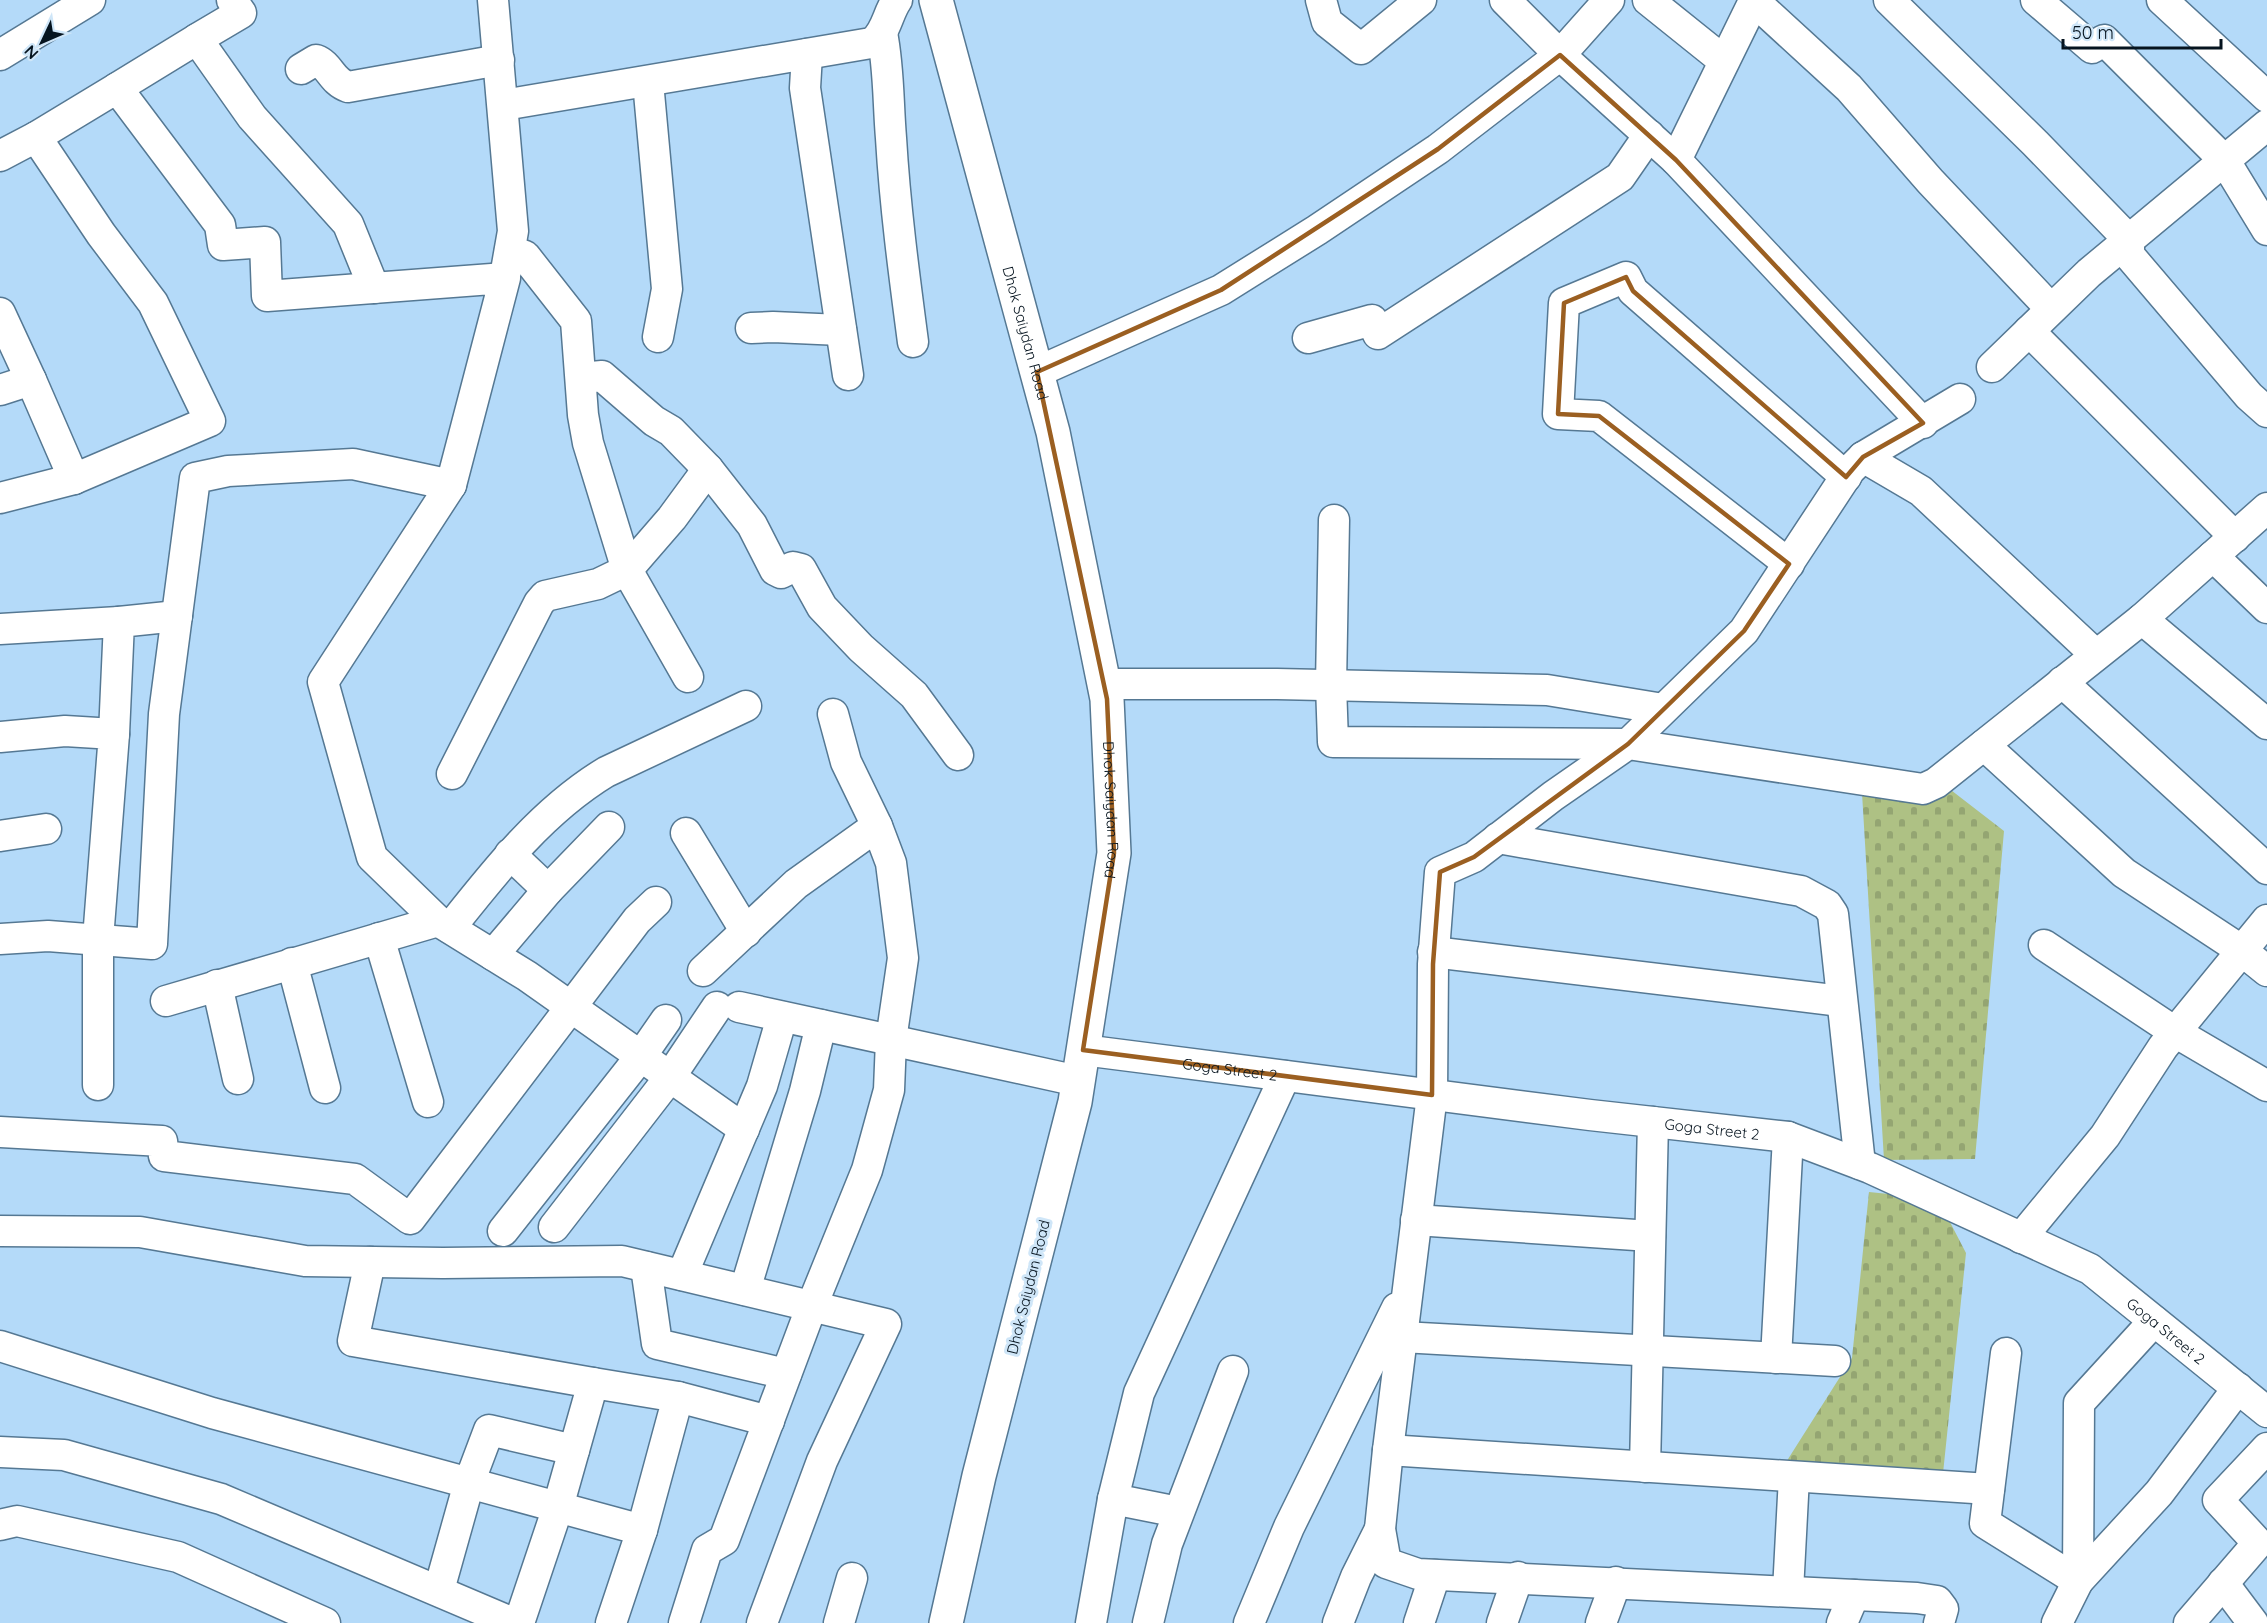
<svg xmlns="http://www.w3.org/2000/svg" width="2267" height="1623" viewBox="0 0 2267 1623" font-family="Quicksand,sans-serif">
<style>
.cemetery{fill:url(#cemetery-stones)}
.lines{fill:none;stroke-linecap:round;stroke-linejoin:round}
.minor-casing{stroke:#557893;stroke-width:33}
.major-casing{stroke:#557893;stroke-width:36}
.minor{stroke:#fff;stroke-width:30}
.major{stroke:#fff;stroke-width:33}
.marked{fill:none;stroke:#9b5f21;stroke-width:4.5;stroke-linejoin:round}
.labels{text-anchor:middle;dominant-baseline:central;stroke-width:6;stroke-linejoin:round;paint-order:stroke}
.street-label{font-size:15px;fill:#06141f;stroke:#cfe6f8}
</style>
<defs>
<pattern id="cemetery-stones" width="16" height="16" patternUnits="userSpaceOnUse" patternTransform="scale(1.5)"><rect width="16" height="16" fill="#aec184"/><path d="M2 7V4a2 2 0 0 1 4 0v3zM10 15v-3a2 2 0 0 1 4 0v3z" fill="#94a572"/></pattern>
</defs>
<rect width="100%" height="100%" fill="#b4daf9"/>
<!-- cemetery -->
<path class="cemetery" d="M1947 787 2004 831 1975 1159 1884 1160 1862 793Z
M1869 1192 1938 1199 1966 1253 1942 1483 1783 1467 1852 1358Z"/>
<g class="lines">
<defs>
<g id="minor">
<path d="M493 0 513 231 506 271"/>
<path d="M1321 0 1327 22 1361 49 1421 0"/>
<path d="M1505 0 1560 55 1676 160 1923 423"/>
<path d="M1648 0 1724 61"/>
<path d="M1753 0 1849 88 1930 181 2051 309"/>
<path d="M1889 0 2035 143 2129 240V255L2249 396 2267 412"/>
<path d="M2036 0 2092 48 2104 40 2225 161 2267 230"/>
<path d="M2162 0 2267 97"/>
<path d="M882 33C889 68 888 102 891 138 895 206 904 274 913 342"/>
<path d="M197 39 241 13 232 0"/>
<path d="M807 54 805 88 848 375"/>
<path d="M0 55 90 0"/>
<path d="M301 69 316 60C330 65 331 81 348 87L499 60"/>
<path d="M648 82 667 289 658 337"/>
<path d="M117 88 197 39 252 117 348 224 374 288"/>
<path d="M504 105 871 43C886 35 887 14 897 0"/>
<path d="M36 137 117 88 220 225 223 245 265 242 267 296 505 278 451 485 323 682 372 857 438 921 527 976 744 1129"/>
<path d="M0 156 36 137 101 234 153 303 210 421 74 479 0 498"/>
<path d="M1676 160 1754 1"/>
<path d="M510 251 525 256 576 321 583 415 588 443 627 570 688 677"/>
<path d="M0 313 31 380"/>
<path d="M751 328 773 327 841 330"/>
<path d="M2029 331 2235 537"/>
<path d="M1308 338 1372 320 1378 334 1620 177 1649 135"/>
<path d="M1992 367 2089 273 2267 125"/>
<path d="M1037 372 1221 290 1317 230 1438 149 1560 55 1609 0"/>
<path d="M581 378 602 376 654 421 671 431 708 469 752 525 775 570 781 573 793 567 801 569 822 607 861 648 914 695 958 755"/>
<path d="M0 390 31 380 74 479"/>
<path d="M1863 457 1921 491 2096 655"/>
<path d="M1334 520 1331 685 1333 742 1628 744 1744 631 1850 470 1863 457 1960 399"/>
<path d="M2213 556 2267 608"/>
<path d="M1789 564 1599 416 1558 414 1564 303 1626 277 1633 291 1846 477"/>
<path d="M2142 619 2267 724"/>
<path d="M0 629 119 622"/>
<path d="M2062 682 2267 869"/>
<path d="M1104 684H1277L1547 690 1663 709"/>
<path d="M114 734 119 622 177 616"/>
<path d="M0 737 65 731 114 734 98 939V1085"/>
<path d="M1984 745 2124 873 2241 950 2267 971"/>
<path d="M452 774 539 603 545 596 598 584 627 570 672 518 708 469"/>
<path d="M686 833 746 932"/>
<path d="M0 836 46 829"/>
<path d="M1498 838 1801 891 1827 905 1833 914 1860 1164"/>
<path d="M510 854 548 890"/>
<path d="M450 928C496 870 542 811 606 772L746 706"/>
<path d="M379 938 428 1102"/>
<path d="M0 939 48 936 152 944 164 714 195 478 228 471 353 464 451 485"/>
<path d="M2044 945 2175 1032 2267 1086"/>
<path d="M1433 952 1841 1001"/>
<path d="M493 955 548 890 609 827"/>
<path d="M292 963 325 1088"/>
<path d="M703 971 796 884 877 826"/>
<path d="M217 985 238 1079"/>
<path d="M166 1001 438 921"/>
<path d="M739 1007 1078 1081"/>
<path id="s1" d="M1083 1050 1590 1115 1788 1137 1870 1168 2090 1269 2267 1412"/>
<path d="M0 1132 162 1141 164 1156 355 1179 410 1219 637 920 656 902"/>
<path d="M1416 1220 1650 1236"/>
<path d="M554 1227 670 1077 717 1007"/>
<path d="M0 1231 140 1232 305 1261 443 1263 622 1261 886 1324 822 1461 762 1623"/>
<path d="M503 1231 641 1056 666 1020"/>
<path d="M2021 1238 2105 1136 2163 1047 2267 920"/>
<path d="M370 1262 353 1341 593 1383 558 1507 519 1623"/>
<path d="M646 1267 657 1344 786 1374"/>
<path d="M682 1275 762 1086 782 1017"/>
<path d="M745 1290 805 1091 821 1025"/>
<path d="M1402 1337 1835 1361"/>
<path d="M0 1346 212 1413 642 1530 611 1623"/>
<path d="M2006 1353 1985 1523 2078 1581"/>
<path d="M1776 1358 1788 1137"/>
<path d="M593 1383 678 1397 642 1530"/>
<path d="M678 1397 769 1421"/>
<path d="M1388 1450 1989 1489"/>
<path d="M0 1452 64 1455 221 1499 513 1623"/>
<path d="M1645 1467 1653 1122"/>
<path d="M1113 1499 1178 1512"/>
<path d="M0 1525 17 1521 178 1557 325 1623"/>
<path d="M2078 1581 2079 1403 2154 1321"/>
<path d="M2223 1583 2253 1623"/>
<path d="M439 1590 469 1483 489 1430 574 1450"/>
<path d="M1788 1591 1794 1477"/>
<path d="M684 1623 707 1550 724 1540 811 1308 867 1170 889 1090 891 1040 903 958 891 863 877 826 846 762 833 714"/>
<path d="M839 1623 852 1578"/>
<path d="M1091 1623 1113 1499 1139 1393 1285 1076"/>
<path d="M1148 1623 1167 1544 1233 1371"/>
<path d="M1249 1623 1289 1527 1397 1308"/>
<path d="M1338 1623 1356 1577 1380 1529"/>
<path d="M1419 1623 1435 1575"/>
<path d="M1502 1623 1518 1577"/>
<path d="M1601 1623 1616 1582"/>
<path d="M1842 1623 1854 1595"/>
<path d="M1939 1623 1943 1609 1937 1601 1917 1598 1418 1574 1386 1563 1380 1529 1388 1450 1432 1095 1433 964 1440 872 1474 857 1553 796 1628 744 1923 789 1936 783 2142 619 2267 508"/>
<path d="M2057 1623 2078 1581 2159 1493 2238 1388"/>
<path d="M2189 1623 2258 1543 2218 1500 2267 1448"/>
</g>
<g id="major">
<path id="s2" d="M936 0 1053 432 1107 699 1114 853 1075 1102 979 1476 946 1623"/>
</g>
</defs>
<!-- minor casing -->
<use href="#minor" class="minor-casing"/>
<!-- major casing -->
<use href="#major" class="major-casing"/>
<!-- minor -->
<use href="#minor" class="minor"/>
<!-- major -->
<use href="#major" class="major"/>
</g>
<!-- marked area -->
<path class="marked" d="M1560 55 1676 160 1923 423 1863 457 1846 477 1633 291 1626 277 1564 303 1558 414 1599 416 1789 564 1744 631 1628 744 1474 857 1440 872 1433 964 1432 1095 1083 1050 1114 853 1107 699 1037 372 1221 290 1438 149Z"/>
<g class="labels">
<!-- street labels -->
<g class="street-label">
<text stroke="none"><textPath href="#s2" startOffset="345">Dhok Saiydan Road</textPath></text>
<text stroke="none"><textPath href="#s2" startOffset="831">Dhok Saiydan Road</textPath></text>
<text stroke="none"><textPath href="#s1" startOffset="148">Goga Street 2</textPath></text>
<text stroke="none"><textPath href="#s1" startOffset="634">Goga Street 2</textPath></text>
<text transform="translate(1028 1287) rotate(-76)">Dhok Saiydan Road</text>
<text stroke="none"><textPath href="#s1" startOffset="1138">Goga Street 2</textPath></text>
</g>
</g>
<!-- north arrow -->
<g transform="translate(42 42) rotate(226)" stroke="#cfe6f8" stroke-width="4.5" paint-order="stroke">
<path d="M0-4.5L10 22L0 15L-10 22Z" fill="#06141f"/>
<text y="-9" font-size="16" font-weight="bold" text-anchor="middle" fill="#06141f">N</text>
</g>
<!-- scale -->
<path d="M2063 39v9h158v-9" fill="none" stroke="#06141f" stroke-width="3"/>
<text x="2072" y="39" font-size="18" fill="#06141f" stroke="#cfe6f8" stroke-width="4.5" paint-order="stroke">50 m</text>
</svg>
